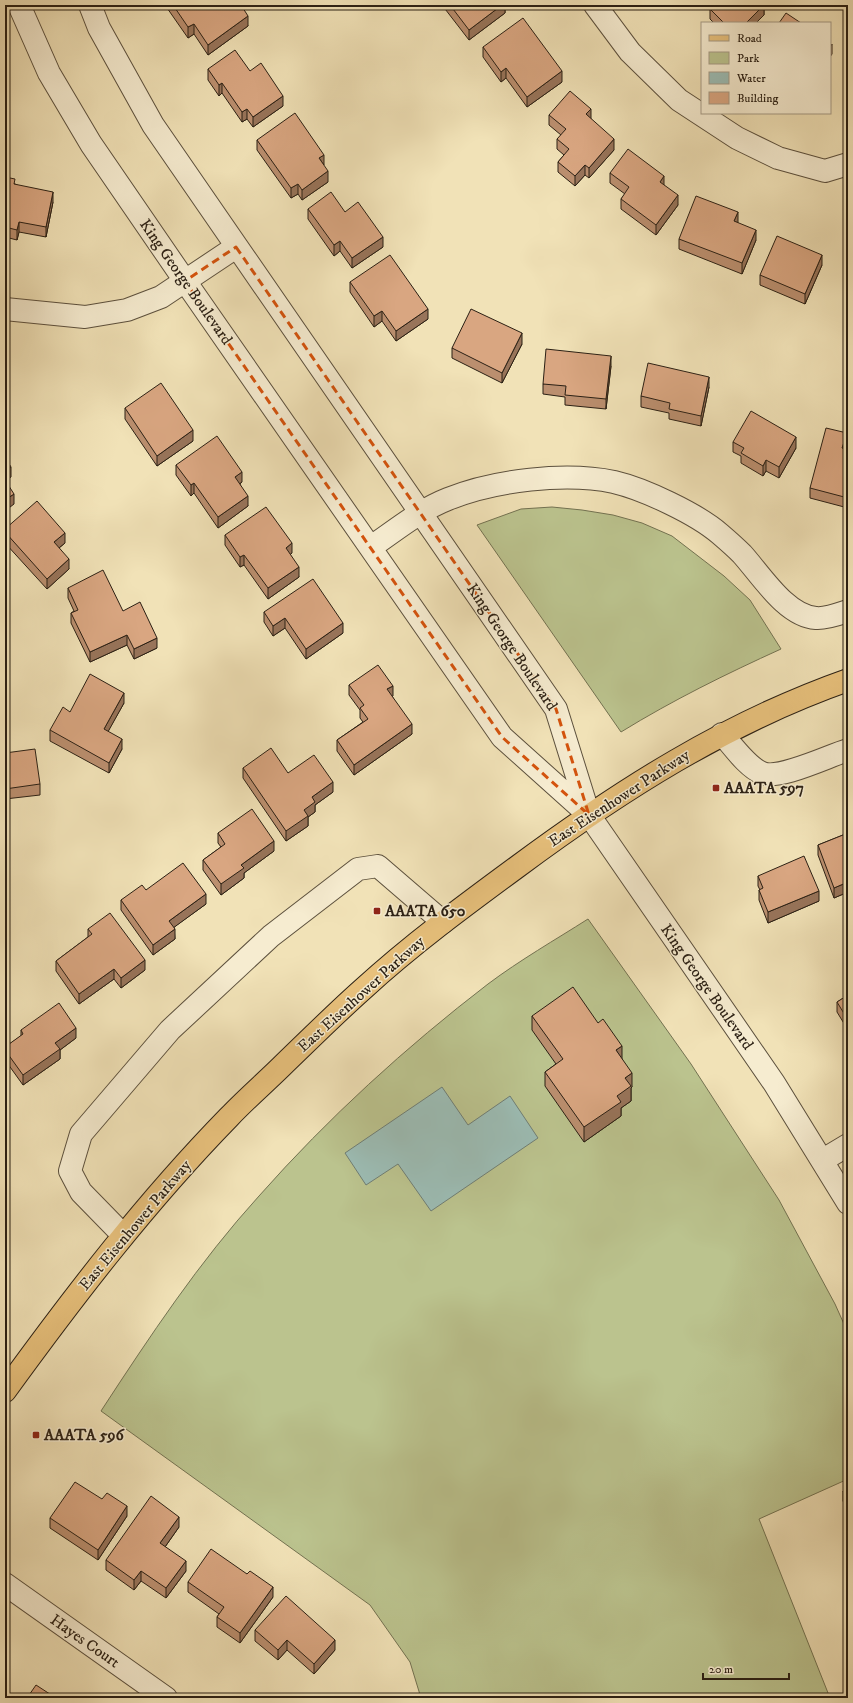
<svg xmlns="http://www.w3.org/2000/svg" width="853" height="1703" viewBox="0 0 853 1703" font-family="'IM FELL DW Pica',serif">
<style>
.green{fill:#bbc38e;stroke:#737251}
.water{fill:#9cbdb5;stroke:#6f7e75}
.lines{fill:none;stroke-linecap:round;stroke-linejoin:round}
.minor-casing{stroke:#5c503d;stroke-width:24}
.major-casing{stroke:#2b2014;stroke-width:24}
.minor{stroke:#f6ecd0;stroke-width:22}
.major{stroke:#e8c17c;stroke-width:22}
.wall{fill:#bb8f6f;stroke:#2b2014}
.shaded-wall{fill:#98745a;stroke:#2b2014}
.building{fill:#d9a681;stroke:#2b2014}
.marked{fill:none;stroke:#d5530d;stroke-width:3;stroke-dasharray:8 5;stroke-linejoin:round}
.poi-dot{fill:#8f2418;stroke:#f6ecd0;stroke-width:1.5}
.labels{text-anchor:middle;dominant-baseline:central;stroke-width:3;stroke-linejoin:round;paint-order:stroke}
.street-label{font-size:16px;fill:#2b2014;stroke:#f6ecd0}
.poi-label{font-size:16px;font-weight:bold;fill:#2b2014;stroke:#f6ecd0;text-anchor:start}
</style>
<rect width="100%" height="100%" fill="#f1e2b7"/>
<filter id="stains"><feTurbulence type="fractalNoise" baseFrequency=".005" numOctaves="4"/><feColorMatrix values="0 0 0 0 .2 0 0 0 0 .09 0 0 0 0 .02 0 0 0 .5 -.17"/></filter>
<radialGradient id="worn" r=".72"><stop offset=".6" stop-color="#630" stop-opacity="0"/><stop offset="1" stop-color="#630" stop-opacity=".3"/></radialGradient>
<!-- green -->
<path class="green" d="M552 507 582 510 613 515 642 523 672 536 724 576 750 600 781 649C726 674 673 700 621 732L477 525 521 509Z
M588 919 691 1064 779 1200 835 1304 848 1333V1479L759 1519 830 1698H421L410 1662 370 1605 101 1411C150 1336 199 1262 259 1196 328 1118 406 1047 488 984 520 960 555 940 588 919Z"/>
<!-- water -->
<path class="water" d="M442 1087 468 1125 510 1096 538 1138 431 1211 398 1164 366 1185 345 1153Z"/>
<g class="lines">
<defs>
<path id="minor" d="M19 5 49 73 91 144 185 281 502 737 589 815 774 1083 848 1203
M90 5 99 28 153 125 556 709 589 815
M595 5 630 52 679 100 737 138 778 158 825 171 848 164
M5 309 85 317 127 310 161 297 236 247
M371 547C396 530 420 510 448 499 494 480 566 472 614 482 644 489 697 514 720 534 727 540 735 547 742 554 761 575 786 616 816 618 825 619 839 614 848 611
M722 734C732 745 747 767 762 773 780 780 828 756 848 750
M823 1160 848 1145
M123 1235 81 1192 70 1171 81 1134 170 1030 271 936 358 869 378 866 443 922
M5 1584 166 1698"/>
<path id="major" d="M5 1391C74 1296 146 1202 229 1117 247 1098 267 1081 285 1063 311 1038 336 1013 363 989 411 945 464 906 517 867 621 790 726 723 848 680"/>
</defs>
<!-- minor casing -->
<use href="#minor" class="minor-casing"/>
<!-- major casing -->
<use href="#major" class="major-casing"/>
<!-- minor -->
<use href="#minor" class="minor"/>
<!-- major -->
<use href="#major" class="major"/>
</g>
<!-- wall -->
<path class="wall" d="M165 5H241L248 26 208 55 194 34 188 38Z
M442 5H505V13L469 40Z
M705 5H764V15L756 23H714L710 19V10Z
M483 47 562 82 527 107 506 78 501 82 483 57Z
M208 69 250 71 283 106 253 127 247 119 242 122 222 93 219 96 208 80Z
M549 115 591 119 614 150 589 178 585 175 575 186 558 172V162L564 155 557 149V139L561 135 549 125Z
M257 140 328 182 302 200 298 194 291 198 257 150Z
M610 173 664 185 678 205 656 235 621 209V199L625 194 610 183Z
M5 177 15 184 53 202 46 237 19 232 17 240 5 237Z
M308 209 345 212 383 247 352 268 340 251 334 256 308 219Z
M738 223 756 240 742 274 679 249V239Z
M822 265 805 304 760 285V275Z
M350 282 428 319 396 341 382 321 374 327 350 292Z
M848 291V311H847Z
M522 344 502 383 452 358V348Z
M611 366 606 409 565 405V397L543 394V384Z
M709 387 701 426 669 419V413L641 407V396Z
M125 408 193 441 157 466 125 419Z
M733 442 796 448 779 478 766 471 763 476 741 463V456L733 452Z
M847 443 845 449 848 450V508L810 498V488Z
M176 465 242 482 240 484 248 506 218 528 194 493 191 496 176 475Z
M5 529 65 543 59 548 69 569 47 589 5 543Z
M225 535 292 553 290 554 299 577 268 599 244 565 240 567 225 545Z
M68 588 123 611 157 648 134 659 127 645 90 662 71 623V613L74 611 68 598Z
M264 612 343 633 306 659 285 628 273 636 264 622Z
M349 685 393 696H392L412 734 354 775 337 751V740L363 722 360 718V710L349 695Z
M124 703 108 731 122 749 109 773 50 741V730L70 712Z
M5 753 40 784V795L5 799Z
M243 768 288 773 333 792 315 805V812L308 817V826L286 841 243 778Z
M218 833 274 851 244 873V878L221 895 203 870V860L221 847 218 843Z
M848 833V892L834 898 818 855V845Z
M758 876 819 901 768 923 759 900V890H760L758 886Z
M146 890 206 904 174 927 175 939 153 955 121 910V900Z
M88 929 145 970 121 988 114 979 79 1004 56 971V961L88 937Z
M848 995V1030L837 1012V1002Z
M532 1016 622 1059 632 1087 631 1088V1101L621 1108V1116L584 1142 545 1086V1072L556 1064 532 1030Z
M21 1030 76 1038 60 1050V1059L23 1085 5 1060V1047L21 1036Z
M848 1489V1511L843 1501V1491Z
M127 1516 98 1560 50 1528V1518Z
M179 1527 165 1547 186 1571 166 1598 141 1581 134 1590 106 1570V1560Z
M247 1574 273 1597 240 1643 217 1627V1617L219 1614 188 1592V1582Z
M255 1630 335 1650 314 1674 287 1650 278 1660 255 1641Z"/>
<!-- shaded-wall -->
<path class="shaded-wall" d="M502 5H505V13L469 40V30Z
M764 5V15L756 23H746Z
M248 16V26L208 55V45Z
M194 24V34L188 38V27Z
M832 44V54L830 57V47Z
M506 68V78L501 82V72Z
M562 71V82L527 107V97Z
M222 83V93L219 96V85Z
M283 96V106L253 127V117Z
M247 109V119L242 122V112Z
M591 109V119L586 114Z
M614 139V150L589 178V168Z
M324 155V165L319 158Z
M585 165V175L575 186V176Z
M328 171V182L302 200V190Z
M664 176V187L660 182Z
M298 184V194L291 198V188Z
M53 192V202L46 237V227Z
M678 195V205L656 235V225Z
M738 212V223L734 221Z
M19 222V232L17 240V230Z
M756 230V240L742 274V263Z
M383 237V247L352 268V258Z
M340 241V251L334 256V245Z
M822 255V265L805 304V294Z
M428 309V319L396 341V331Z
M382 311V321L374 327V316Z
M522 333V344L502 383V373Z
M611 356V366L606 409V399Z
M709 377V387L701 426V416Z
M193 430V441L157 466V456Z
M847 433V443L842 459V448Z
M796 437V448L779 478V467Z
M766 460V471L763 476V466Z
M11 467V477L5 481V471Z
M242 472V482L235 487V477Z
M194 483V493L191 496V485Z
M14 494V504L5 511V500Z
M248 496V506L218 528V517Z
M65 533V543L54 552V542Z
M292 543V553L286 558V548Z
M244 555V565L240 567V557Z
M69 559V569L47 589V579Z
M299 567V577L268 599V588Z
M285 618V628L273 636V626Z
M343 623V633L306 659V649Z
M127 635V645L90 662V652Z
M157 638V648L134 659V649Z
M393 686V696L387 700V689Z
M124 693V703L104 739V729Z
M412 724V734L354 775V765Z
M122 739V749L109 773V763Z
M333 782V792L315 805V812L308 817V826L286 841V831L304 810 312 797Z
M274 841V851L244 873V878L221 895V884L241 865Z
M848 882V892L834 898V888Z
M819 891V901L768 923V912Z
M206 894V904L169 931V921Z
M175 929V939L153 955V945Z
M145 960V970L121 988V978Z
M114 969V979L79 1004V994Z
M76 1028V1038L60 1050V1059L23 1085V1075L55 1043Z
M622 1046V1060L616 1050Z
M632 1073V1087L631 1088V1101L621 1108V1116L584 1142V1127L617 1096 625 1078Z
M127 1506V1516L98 1560V1550Z
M179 1517V1527L160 1554V1543Z
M186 1561V1571L166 1598V1588Z
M141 1571V1581L134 1590V1580Z
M273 1587V1597L240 1643V1633Z
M287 1640V1650L278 1660V1650Z
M335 1640V1650L314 1674V1664Z"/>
<!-- building -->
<path class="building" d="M173 5H241L248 16 208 45 194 24 188 27Z
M450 5H502L469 30Z
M714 5H764L746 23H724L710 9Z
M786 13 801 23H779Z
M523 18 562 71 527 97 506 68 501 72 483 47Z
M235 50 250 71 261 63 283 96 253 117 247 109 242 112 222 83 219 85 208 69Z
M570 91 591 109 586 114 614 139 589 168 585 165 575 176 558 162 569 149 557 139 566 129 549 115Z
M295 113 324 155 319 158 328 171 302 190 298 184 291 188 257 140Z
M628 149 664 176 660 182 678 195 656 225 621 199 629 187 610 173Z
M5 177 15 179 14 184 53 192 46 227 19 222 17 230 5 227Z
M331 192 345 212 358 202 383 237 352 258 340 241 334 245 308 209Z
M696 196 738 212 734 221 756 230 742 263 679 239Z
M777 236 822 255 805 294 760 275Z
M390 255 428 309 396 331 382 311 374 316 350 282Z
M471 309 522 333 502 373 452 348Z
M546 349 611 356 606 399 565 395 566 386 543 384Z
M648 363 709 377 701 416 669 409 670 403 641 396Z
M161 383 193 430 157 456 125 408Z
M751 411 796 437 779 467 766 460 763 466 741 453 744 448 733 442Z
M826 428 847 433 842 448 848 450V498L810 488Z
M217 436 242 472 235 477 248 496 218 517 194 483 191 485 176 465Z
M5 457 11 467 5 471Z
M5 480 14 494 5 500Z
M37 501 65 533 54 542 69 559 47 579 5 532V529Z
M266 507 292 543 286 548 299 567 268 588 244 555 240 557 225 535Z
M103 570 123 611 140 602 157 638 134 649 127 635 90 652 71 613 78 610 68 588Z
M313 579 343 623 306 649 285 618 273 626 264 612Z
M378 665 393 686 387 689 412 724 354 765 337 740 368 719 360 708 364 705 349 685Z
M90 674 124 693 104 729 122 739 109 763 50 730 63 707 70 712Z
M271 748 288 773 314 755 333 782 312 797 315 802 304 810 308 816 286 831 243 768Z
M35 749 40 784 5 789V753Z
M252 809 274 841 241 865 244 868 221 884 203 860 225 844 218 833Z
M848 833V882L834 888 818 845Z
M804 856 819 891 768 912 759 890 763 888 758 876Z
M183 863 206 894 169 921 175 929 153 945 121 900 142 885 146 890Z
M110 913 145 960 121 978 114 969 79 994 56 961 92 934 88 929Z
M573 987 598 1023 603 1019 622 1046 616 1050 632 1073 625 1078 631 1086 617 1096 621 1102 584 1127 545 1072 563 1059 532 1016Z
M848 995V1020L837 1002Z
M59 1003 76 1028 55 1043 60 1049 23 1075 5 1050V1047L23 1034 21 1030Z
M75 1482 102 1499 107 1493 127 1506 98 1550 50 1518Z
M848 1489V1501L843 1491Z
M151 1496 179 1517 160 1543 186 1561 166 1588 141 1571 134 1580 106 1560Z
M211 1549 247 1574 250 1571 273 1587 240 1633 217 1617 224 1607 188 1582Z
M286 1596 335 1640 314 1664 287 1640 278 1650 255 1630Z
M36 1685 56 1698H27Z"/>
<!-- marked area -->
<path class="marked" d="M236 247 556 709 589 815 502 737 185 281Z"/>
<!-- markers -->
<g class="poi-dot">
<rect x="712" y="784" width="8" height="8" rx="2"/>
<rect x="373" y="907" width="8" height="8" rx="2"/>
<rect x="32" y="1431" width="8" height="8" rx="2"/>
</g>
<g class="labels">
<!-- street labels -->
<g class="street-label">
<text transform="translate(186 282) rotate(55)">King George Boulevard</text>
<text transform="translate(512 647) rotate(56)">King George Boulevard</text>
<text transform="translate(619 798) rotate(-33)">East Eisenhower Parkway</text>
<text transform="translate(707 987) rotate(55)">King George Boulevard</text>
<text transform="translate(361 994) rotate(-42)">East Eisenhower Parkway</text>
<text transform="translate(135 1225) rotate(-50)">East Eisenhower Parkway</text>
<text transform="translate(85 1641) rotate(35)">Hayes Court</text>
</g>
<!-- poi labels -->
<g class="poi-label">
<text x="724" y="788">AAATA 597</text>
<text x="385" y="911">AAATA 650</text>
<text x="44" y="1435">AAATA 596</text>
</g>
</g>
<!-- margin -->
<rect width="853" height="1703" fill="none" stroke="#f1e2b7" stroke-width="20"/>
<rect x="6" y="6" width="841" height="1691" fill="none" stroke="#2b2014" stroke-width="2"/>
<rect x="10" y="10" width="833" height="1683" fill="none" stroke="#2b2014"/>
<!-- legend -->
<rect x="701" y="22" width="130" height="92" fill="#f6ecd0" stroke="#a59a85"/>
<rect x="709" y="35" width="20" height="6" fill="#e8c17c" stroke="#a59a85"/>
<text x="737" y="42" font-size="12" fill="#2b2014">Road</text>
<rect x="709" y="52" width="20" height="12" fill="#bbc38e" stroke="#a59a85"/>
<text x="737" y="62" font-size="12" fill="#2b2014">Park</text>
<rect x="709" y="72" width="20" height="12" fill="#9cbdb5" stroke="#a59a85"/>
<text x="737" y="82" font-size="12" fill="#2b2014">Water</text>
<rect x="709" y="92" width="20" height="12" fill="#d9a681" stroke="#a59a85"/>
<text x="737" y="102" font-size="12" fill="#2b2014">Building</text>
<!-- scale -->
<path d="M703 1673v6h86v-6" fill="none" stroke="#2b2014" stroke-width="2"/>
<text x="709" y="1673" font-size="12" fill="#2b2014" stroke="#f6ecd0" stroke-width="3" paint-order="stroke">20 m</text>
<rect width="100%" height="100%" filter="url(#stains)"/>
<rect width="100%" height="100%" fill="url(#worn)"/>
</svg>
